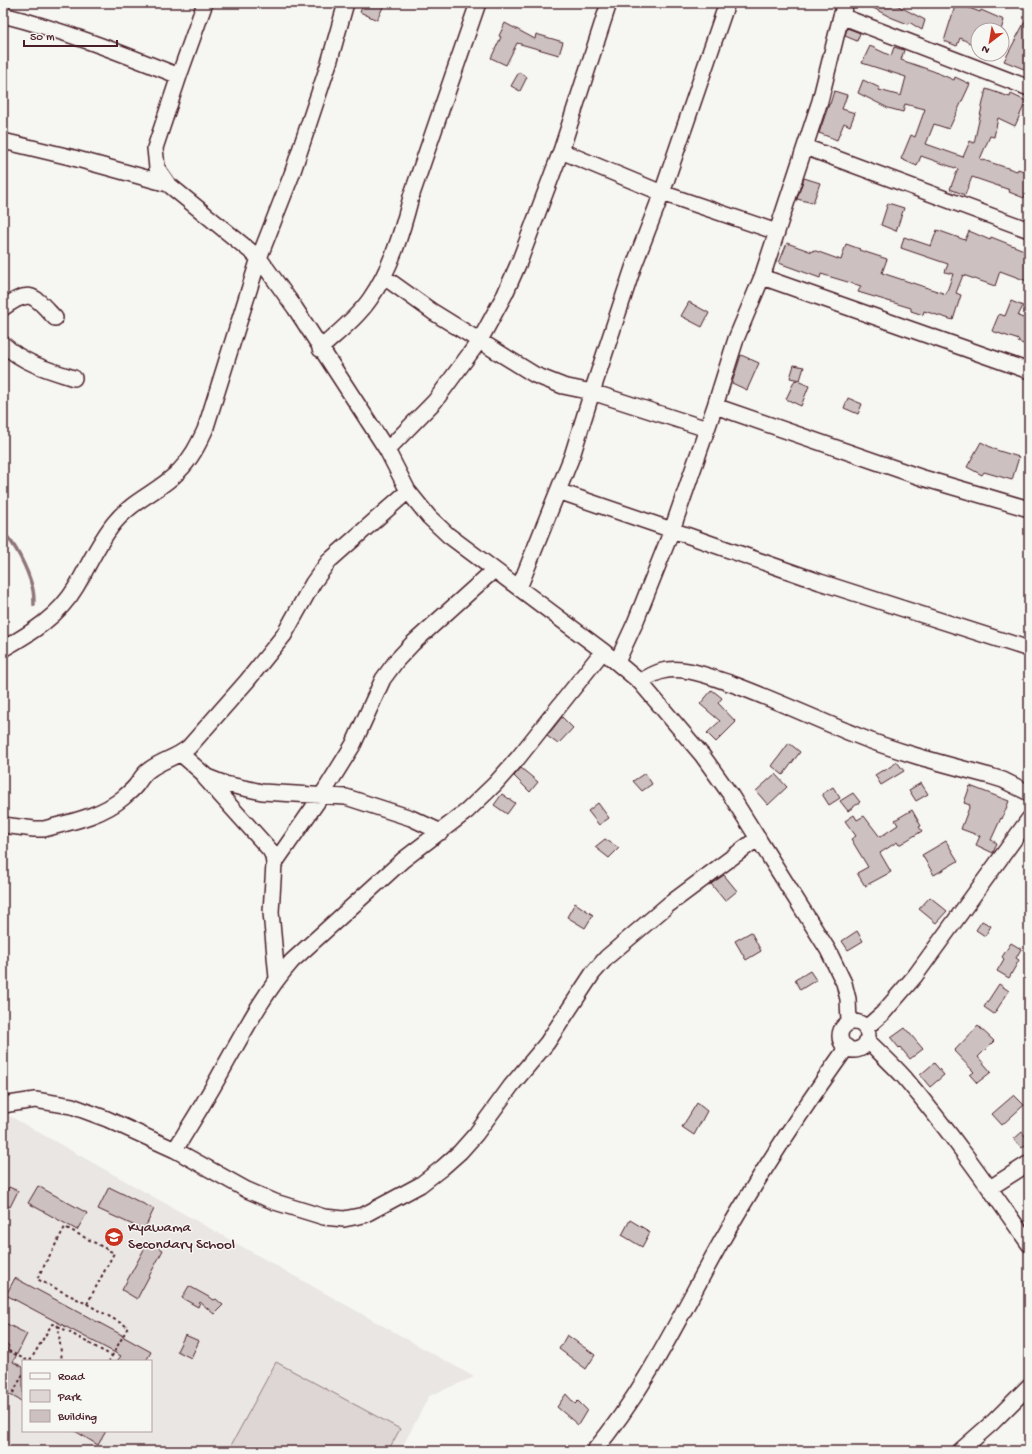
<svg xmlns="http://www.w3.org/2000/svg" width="1032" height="1454" viewBox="0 0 1032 1454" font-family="'Gochi Hand',sans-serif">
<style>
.built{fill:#e9e6e3;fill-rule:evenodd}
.green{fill:#ddd6d5;stroke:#947a80}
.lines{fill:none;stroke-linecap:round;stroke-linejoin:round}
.stream{stroke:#8e747a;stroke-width:3.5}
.building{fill:#ccc1c0;stroke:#4a1f2b}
.street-casing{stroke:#4a1f2b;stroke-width:18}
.path{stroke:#4a1f2b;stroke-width:2;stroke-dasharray:3 3;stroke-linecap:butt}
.street{stroke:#f6f6f2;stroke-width:15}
.labels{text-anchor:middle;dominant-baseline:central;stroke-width:3;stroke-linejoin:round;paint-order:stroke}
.poi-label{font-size:15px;fill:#4a1f2b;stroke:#f6f6f2;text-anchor:start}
</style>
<rect width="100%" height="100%" fill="#f6f6f2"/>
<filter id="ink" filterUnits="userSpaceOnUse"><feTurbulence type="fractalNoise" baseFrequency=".025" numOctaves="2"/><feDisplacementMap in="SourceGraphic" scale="8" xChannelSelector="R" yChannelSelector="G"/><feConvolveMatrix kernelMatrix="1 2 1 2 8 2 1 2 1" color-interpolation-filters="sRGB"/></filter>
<g filter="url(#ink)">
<!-- built -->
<path class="built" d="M3 1113H4L474 1377 429 1396 400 1451H3ZM23 1361H151V1431H23Z"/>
<!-- green -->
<path class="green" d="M276 1362 400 1429 388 1451H228Z"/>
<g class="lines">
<!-- stream -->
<path class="stream" d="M3 533C15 542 28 571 32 586 34 592 34 599 34 605"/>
</g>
<!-- building -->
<path class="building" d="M364 3H385L377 20 360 12Z
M864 3H893L925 20 922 30 909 22 908 24 890 17Z
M956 3 980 12 981 10 1004 20 1001 30H978V47L960 38 957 46 944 41Z
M1029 14V71L1004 61Z
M505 23 535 39 536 34 563 42 559 55 517 43 506 65 491 58 501 37 499 36Z
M847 28 860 33 857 41 845 36Z
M870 46 891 56 894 47 904 50 901 60 933 71 954 80 955 77 970 84 949 129 934 124 926 144 963 157 970 141 974 143 986 89 1010 97 1011 94 1026 101 1015 126 998 118 994 137 990 136 980 159 1017 171 1018 169 1029 173V186L1024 198 1009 192 1010 190 972 177 965 195 950 189 958 169 921 156 917 166 901 159 911 135 915 137 925 109 905 104 903 112 888 108 858 93 863 80 880 88 879 90 901 96 906 77 862 63Z
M519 72 527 77 520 91 511 86Z
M834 91 847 95 842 109 855 113 850 126 844 123 837 140 819 133 829 104H830Z
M804 178 820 183 813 203 797 199Z
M888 203 904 208 896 231 881 225Z
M937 230 965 240 969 231 990 240 991 237 1029 252V275L1027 281 1000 271 995 286 963 275 956 293 961 295 953 320 924 311 923 315 911 311V308L858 292 861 286 821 274 820 278 779 263 787 243 812 252 813 250 841 260 846 244 860 249 859 250 887 259 882 273 946 294 953 274 945 272 948 264 901 248 904 237 931 246Z
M1011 301 1023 306 1018 316 1026 319 1028 315H1029V346L1018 342 1019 340 992 331 999 314 1005 316Z
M689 302 709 313 702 327 681 316Z
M741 355 759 363 747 390 732 383Z
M794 365 804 367 800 380 790 378Z
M795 380 809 386 801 406 786 399Z
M848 398 862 404 858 414 844 408Z
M981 442 996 450 1019 457 1012 480 984 472 982 475 967 467Z
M712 690 722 698 718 703 736 722 716 742 707 733 720 721 700 704Z
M562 717 573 728 558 744 547 736Z
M789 743 800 752 783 775 772 766Z
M897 762 904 771 881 785 875 775 883 770 884 771Z
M521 768 538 782 530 792 514 776Z
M645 773 652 784 642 791 633 781Z
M775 774 787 787 768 805 756 791Z
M921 783 928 794 916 801 909 790Z
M970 786 1009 801 1002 819 1001 818 991 840 997 843 993 853 976 845 980 836 961 829 970 805 964 803Z
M833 787 840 798 829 805 822 794Z
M853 793 860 802 848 811 840 801Z
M502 794 515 803 507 814 494 805Z
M598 803 609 818 599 825 588 811Z
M912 810 921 826 919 827 922 831 899 845 897 842 880 853 891 872 865 886 857 873 868 867 851 839 856 836 845 821 854 815 857 820 864 816 880 837 898 825 895 820Z
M605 839 619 848 609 858 595 847Z
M946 841 958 861 934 875 922 855Z
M724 875 737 891 725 901 711 884Z
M930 897 947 911 936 923 919 909Z
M575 903 593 915 585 928 567 917Z
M982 921 991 926 985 936 976 930Z
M857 931 863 941 848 950 842 941Z
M751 932 761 951 746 960 735 941Z
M1011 943 1021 949 1016 958 1019 960 1009 978 997 971 1004 959 1002 957Z
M810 971 816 980 800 990 795 980Z
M999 984 1009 991 994 1014 984 1007Z
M978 1026 994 1041 978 1057 991 1072 977 1083 970 1075 974 1072 954 1051Z
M905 1028 923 1049 910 1059 900 1047 899 1048 891 1038Z
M934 1063 944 1075 930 1087 920 1075Z
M1014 1095 1024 1105 1002 1125 992 1114Z
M697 1103 707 1111 694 1135 682 1127Z
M1022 1132 1029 1141V1142L1022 1148 1014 1139Z
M38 1186 87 1213 77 1230 28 1203Z
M9 1187 18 1191 10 1207 3 1203V1199Z
M109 1187 154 1209 144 1230 98 1209Z
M630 1220 650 1232 642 1247 622 1235Z
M148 1242 163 1250 137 1299 122 1290Z
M15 1278 122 1335V1336L151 1352 146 1361H117L121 1356 6 1295Z
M189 1286 214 1300 216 1299 223 1305 214 1314 200 1302 198 1307 182 1298Z
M3 1322 27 1334 13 1362 23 1367V1402L3 1391V1357L9 1346 3 1343Z
M185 1335 199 1341 191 1358 177 1351Z
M567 1335 595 1355 586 1369 559 1349Z
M566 1394 575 1404 578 1401 587 1410 578 1425 557 1407Z
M75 1431H106L98 1445Z"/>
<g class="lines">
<defs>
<path id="street" d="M205 3 179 76 155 148 157 168 168 184 259 258 295 308 387 450 408 491 429 517 448 535 603 651 640 682 702 755 730 794 828 950 844 983 848 999 849 1022
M3 15C63 30 121 53 179 76
M841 16 1029 88
M3 141 70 157 168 184
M805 147 1029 230
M561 151 662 193 777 232
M384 277 433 312 535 375 563 386 592 392 707 429
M762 277 1029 371
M3 308C31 288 33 295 55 318
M3 344C23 363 48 370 74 378
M320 349C337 333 357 318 370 299 391 269 402 232 411 197L478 3
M715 406 923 478 1029 509
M387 450 435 401 480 340 505 294 520 260 561 151 609 3
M558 491 672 530 820 582 1029 649
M519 588 572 456 592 392 633 268 662 193 727 3
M3 649C31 633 59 616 76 587 89 565 99 541 115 522 133 500 160 491 179 471 191 459 198 445 205 430L259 258 292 174 329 63 346 3
M617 662 635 623 672 530 715 406 736 339 762 277 820 101 841 16 846 3
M640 682C657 671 668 667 689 671 705 674 720 680 735 685 775 700 814 718 853 734 897 752 944 764 990 776L1003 780 1029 793
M181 754 207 777 225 784 262 792 346 797 411 818 441 832
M205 778 270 850 273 856 274 864 271 912 277 978
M3 825 34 829H44C71 822 102 816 124 797 128 793 134 789 137 784 141 779 143 774 149 770 162 760 176 758 189 747L247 681 284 635 313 583 329 561 408 491
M274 864 322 795 353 745 383 679 397 660 412 644 494 570
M840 1036a14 14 0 1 1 28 0a14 14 0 1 1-28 0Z
M866 1028 883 1013 915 976 1029 819
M867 1040C879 1052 892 1064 904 1077 949 1130 989 1187 1029 1244
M3 1106 9 1104 35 1100 72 1106 107 1119 175 1150 247 1190 275 1202 324 1217 344 1219 364 1215 420 1185 442 1168 460 1152 476 1134 511 1086 547 1043 593 973 607 957 668 905 758 838
M175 1150C191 1123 208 1097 223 1069 244 1032 263 994 292 961L403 860 467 811 495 784 518 758 603 651
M990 1188 1029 1163
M594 1451C647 1388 681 1313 721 1242 759 1175 802 1110 847 1047
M960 1451 993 1422 1029 1386"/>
</defs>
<!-- street casing -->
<use href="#street" class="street-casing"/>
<!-- path -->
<path class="path" d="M87 1304 114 1253 65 1227 37 1279 87 1304 128 1327 112 1356
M58 1326 112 1356 109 1361
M3 1348 28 1361
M30 1361 52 1324 58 1326 62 1361
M13 1393 23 1374"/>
<!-- street -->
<use href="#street" class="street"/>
</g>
</g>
<!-- icons -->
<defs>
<symbol id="school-disc" viewBox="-11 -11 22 22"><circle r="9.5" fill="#c8321e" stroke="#f6f6f2"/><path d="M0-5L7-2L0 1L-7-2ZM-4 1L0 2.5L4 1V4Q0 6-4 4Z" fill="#fff"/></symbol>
</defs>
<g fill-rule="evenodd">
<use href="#school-disc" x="103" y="1226" width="22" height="22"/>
</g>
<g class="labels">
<!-- poi labels -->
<g class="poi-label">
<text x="128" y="1228">Kyawama<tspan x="128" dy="17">Secondary School</tspan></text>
</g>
</g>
<!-- margin -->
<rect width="1032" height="1454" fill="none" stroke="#f6f6f2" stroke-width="16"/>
<rect x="8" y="8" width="1016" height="1438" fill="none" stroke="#4a1f2b" stroke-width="1.5" filter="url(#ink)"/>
<!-- legend -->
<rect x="22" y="1360" width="130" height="72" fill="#f6f6f2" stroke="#b1a0a2"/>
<rect x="30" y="1373" width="20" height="6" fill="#f6f6f2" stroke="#b1a0a2"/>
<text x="58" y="1380" font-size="12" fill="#4a1f2b">Road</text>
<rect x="30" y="1390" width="20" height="12" fill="#ddd6d5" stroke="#b1a0a2"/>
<text x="58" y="1400" font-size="12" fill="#4a1f2b">Park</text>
<rect x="30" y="1410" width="20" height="12" fill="#ccc1c0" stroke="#b1a0a2"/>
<text x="58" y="1420" font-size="12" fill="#4a1f2b">Building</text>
<!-- north arrow -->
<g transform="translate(990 42) rotate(211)"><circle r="19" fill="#f6f6f2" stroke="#b1a0a2"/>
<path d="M0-3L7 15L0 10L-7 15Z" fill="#c8321e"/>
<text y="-6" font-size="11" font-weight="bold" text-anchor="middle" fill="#4a1f2b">N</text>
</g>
<!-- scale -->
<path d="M24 40v6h93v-6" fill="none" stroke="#4a1f2b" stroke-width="2"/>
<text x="30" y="40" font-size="12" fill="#4a1f2b" stroke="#f6f6f2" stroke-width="3" paint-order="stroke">50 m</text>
</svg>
